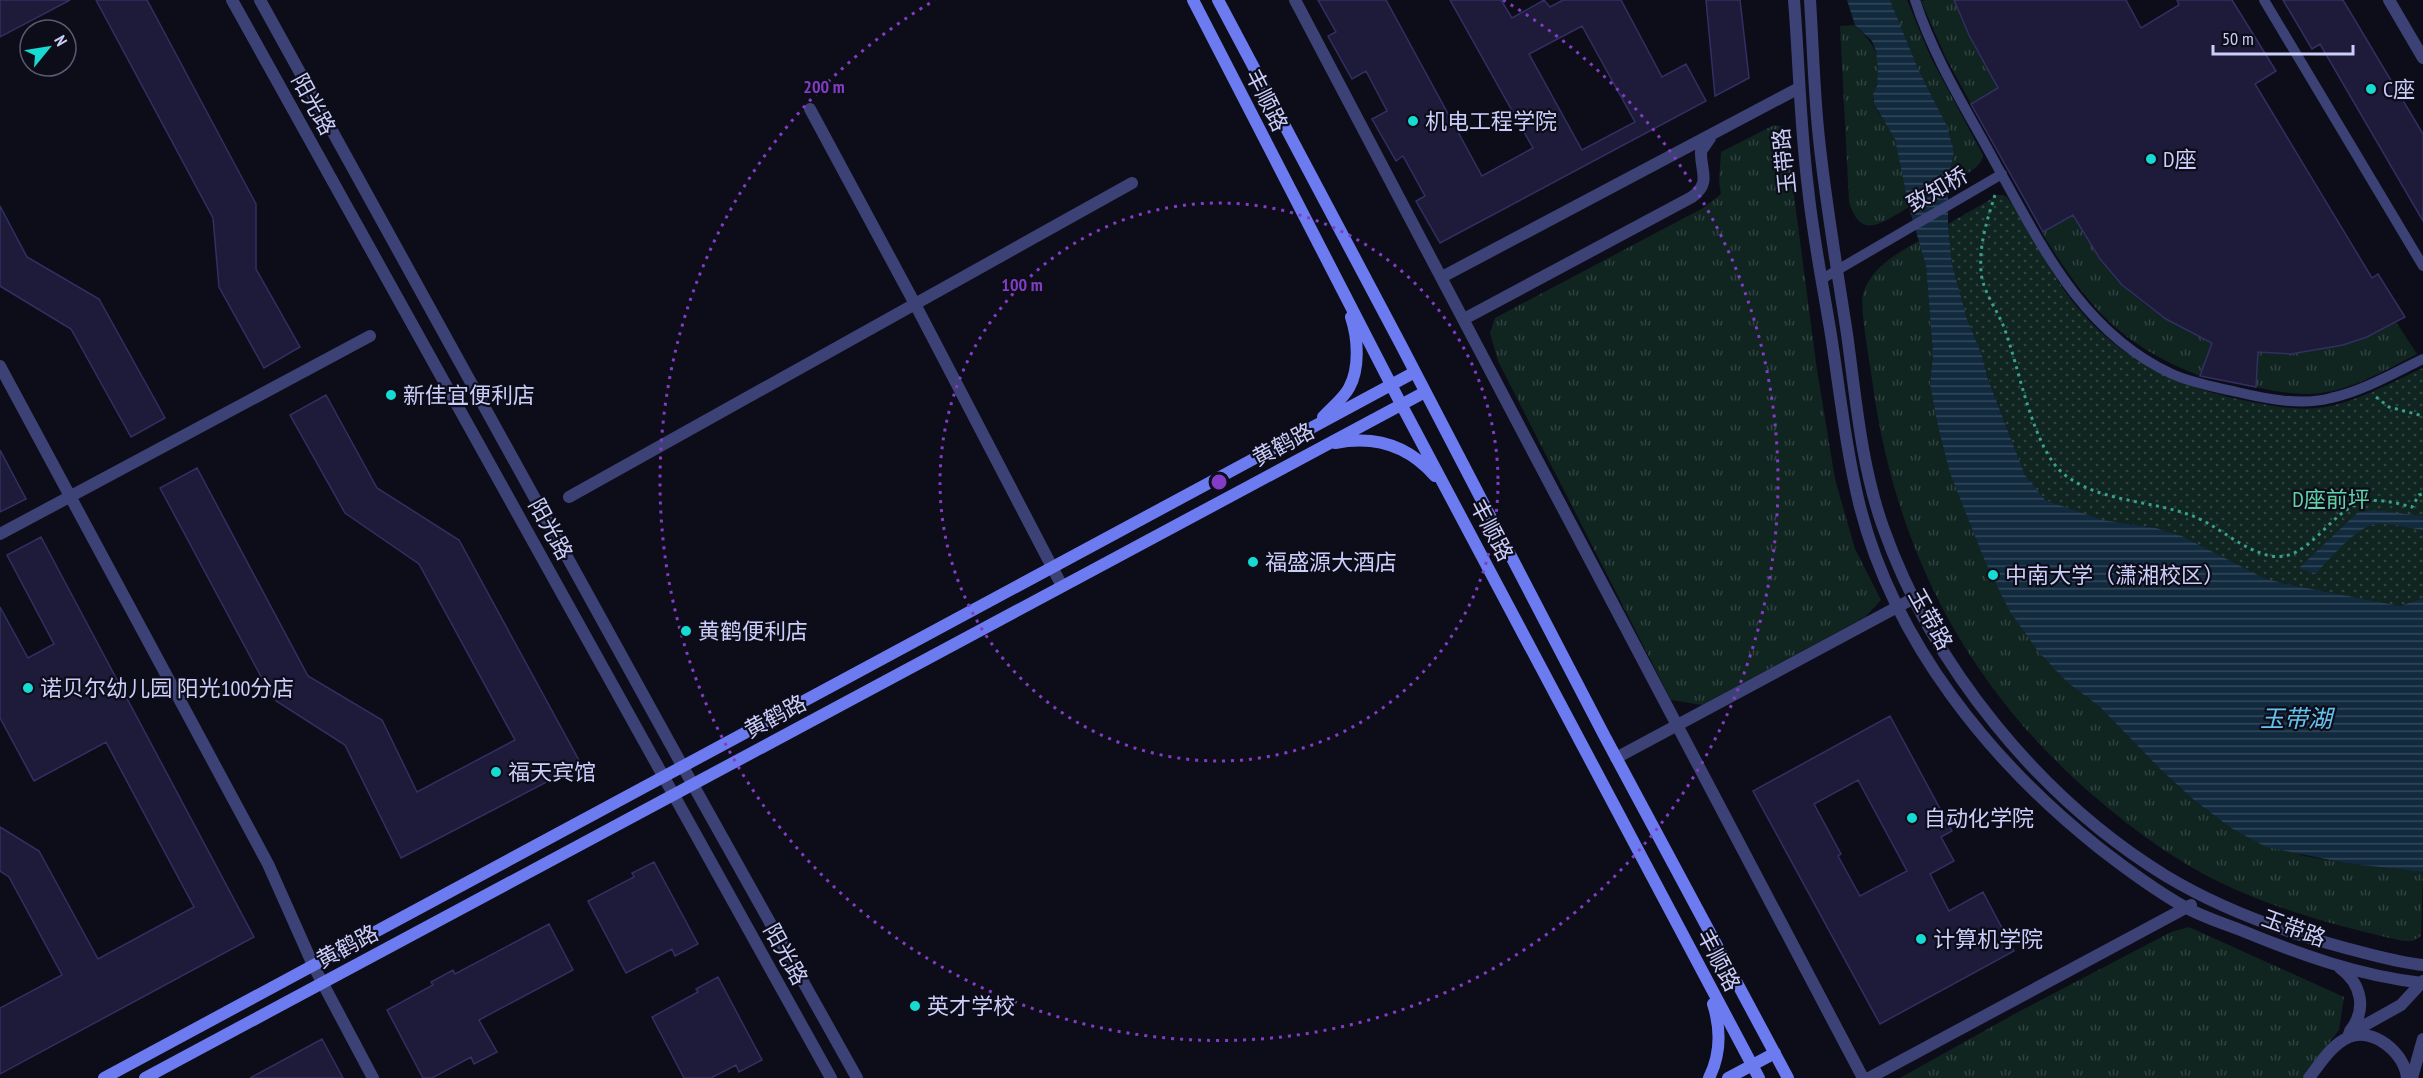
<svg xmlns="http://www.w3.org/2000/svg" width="2423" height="1078" viewBox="0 0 2423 1078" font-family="'PT Sans Narrow','Noto Sans SC',sans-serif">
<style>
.grass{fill:url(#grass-tufts)}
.park{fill:url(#park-dots)}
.water{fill:url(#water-rules)}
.building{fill:#1d1b39;stroke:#322f63;stroke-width:1.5;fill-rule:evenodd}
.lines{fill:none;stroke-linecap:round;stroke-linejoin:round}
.path{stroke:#38a18c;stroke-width:3;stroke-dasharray:3 4.5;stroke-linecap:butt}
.service{stroke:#3c4275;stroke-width:10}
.minor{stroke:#3c4275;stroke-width:12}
.tertiary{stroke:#3c4275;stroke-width:12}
.secondary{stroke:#6c7cf0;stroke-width:12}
.ring{fill:none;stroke:#833cc5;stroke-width:3;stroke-dasharray:3 6}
.poi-dot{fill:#17dad2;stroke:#0d0d1a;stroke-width:2}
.labels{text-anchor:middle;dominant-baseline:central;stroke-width:4.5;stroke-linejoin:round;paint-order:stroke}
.poi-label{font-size:22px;fill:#cbcdfa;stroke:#0d0d1a;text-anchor:start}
.street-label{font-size:22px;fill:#cbcdfa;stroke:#0d0d1a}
.park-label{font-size:22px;fill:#60d1a5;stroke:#0d0d1a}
.water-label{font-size:24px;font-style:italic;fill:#64c2ef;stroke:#0d0d1a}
.centre{fill:#833cc5;stroke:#0d0d1a;stroke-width:3}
.ring-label{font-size:18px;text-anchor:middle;font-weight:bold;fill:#833cc5;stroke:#0d0d1a;stroke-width:4.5;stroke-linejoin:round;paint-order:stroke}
</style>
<defs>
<pattern id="grass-tufts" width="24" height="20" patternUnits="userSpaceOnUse" patternTransform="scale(1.5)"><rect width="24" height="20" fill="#102420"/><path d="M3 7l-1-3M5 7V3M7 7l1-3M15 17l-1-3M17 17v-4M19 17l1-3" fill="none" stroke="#314341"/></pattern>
<pattern id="park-dots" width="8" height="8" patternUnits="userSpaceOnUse" patternTransform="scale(1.5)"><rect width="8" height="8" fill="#102420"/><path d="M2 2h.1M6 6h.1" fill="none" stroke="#314341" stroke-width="1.8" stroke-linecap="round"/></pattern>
<pattern id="water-rules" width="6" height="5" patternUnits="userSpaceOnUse" patternTransform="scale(1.5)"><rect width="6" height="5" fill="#122a3e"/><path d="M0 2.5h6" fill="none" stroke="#33485b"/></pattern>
</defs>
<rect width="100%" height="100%" fill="#0d0d1a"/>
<!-- grass -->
<path class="grass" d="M1890 0H1907L1930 56 1983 155C1981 170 1961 176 1948 183L1954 151 1947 126 1919 71Z
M1926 0H1955L1960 17 1998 88 1971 104 1945 56 1921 1Z
M1855 25C1873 43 1885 58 1876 86 1875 92 1871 96 1874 103 1878 116 1890 126 1895 139 1903 160 1904 185 1909 207 1883 222 1861 242 1849 202L1840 26Z
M1774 125 1785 127 1817 370 1835 479 1855 549 1881 600 1865 617 1702 705 1671 700 1498 361 1490 333 1495 318 1703 208 1721 194 1719 182 1721 152Z
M2073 215C2082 229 2090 244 2099 258 2127 298 2170 323 2212 343L2200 376C2118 344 2087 305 2042 233Z
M1920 240 1926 266 1933 354 1930 384 1969 519 1984 559 2068 683 2100 707 2160 769 2195 801 2231 828 2304 856 2345 863 2423 872 2421 936 2413 941H2404C2345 928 2288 913 2232 888 2181 865 2137 833 2095 797 1970 690 1898 555 1874 393 1872 375 1859 307 1863 294 1871 267 1898 253 1920 240Z
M2396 322 2417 354C2384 371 2345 394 2307 394 2290 394 2273 391 2256 387L2258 352C2312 355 2348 346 2396 322Z
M2189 927 2344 997 2339 1030 2302 1078H1900L2018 1012 2171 932Z"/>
<!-- park -->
<path class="park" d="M1998 195H2003L2007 197C2033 233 2049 274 2078 308 2124 364 2188 391 2258 403 2278 407 2297 410 2317 408 2351 405 2392 382 2423 368V598L2400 606 2286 584 2264 578 2182 536 2156 528 2103 520 2045 500 2025 475 1988 378 1982 355 1967 319 1952 264 1948 224Z"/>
<!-- water -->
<path class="water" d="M1847 0H1890L1919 71 1947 126 1954 151 1948 183V225L1952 264 1967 319 1982 355 1988 379 2025 475 2045 500 2103 520 2156 528 2182 536 2264 578 2286 584 2400 606 2423 598V872L2345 863 2266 847 2231 828 2195 801 2160 769 2100 707 2068 683 2037 650 2009 610 1984 559 1950 473 1938 426 1930 384 1933 354 1926 266 1909 207 1895 139 1874 104 1873 94 1877 85 1878 69 1876 51 1872 41 1855 25Z
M2373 510 2423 516V530C2409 528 2395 524 2381 524 2358 522 2331 559 2315 574L2299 568 2357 513Z"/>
<!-- building -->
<path class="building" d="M0 0H70L0 37Z
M96 0H147L256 204V269L300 347 264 368 219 287 213 218Z
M1318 0H1386L1482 176 1533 148 1450 0H1501L1512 18 1544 0 1550 7 1563 0H1621L1662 77 1686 64 1706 101 1440 243 1416 201 1425 196 1403 156 1396 161 1372 119 1387 111 1366 71 1352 79 1328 36 1336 32ZM1582 26 1635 122 1582 150 1529 54Z
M1706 0H1740L1749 78 1715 96Z
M1954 0H2126L2141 28 2179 5 2177 0H2232L2276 71 2255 84 2372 278 2378 274 2405 317 2367 337 2343 345 2291 354 2258 352 2256 387 2200 376 2212 343 2166 319 2122 285 2100 259 2073 215 2043 232 1971 104 1998 88 1969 35Z
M2283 0H2343L2423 134V221L2320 44 2312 49Z
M0 206 27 257 99 299 165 418 131 437 71 329 0 286Z
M326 395 377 488 459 540 581 764 401 858 345 745 273 699 160 488 197 468 308 676 382 720 417 792 515 740 419 564 345 513 290 415Z
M0 450 26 499 0 512Z
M41 537 254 937 0 1074V1008L62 975 9 877 0 871V827L39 851 98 959 194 907 106 742 34 781 0 718V607L28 658 54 644 7 555Z
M1890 716 1952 831 1941 837 1954 861 1930 874 1949 911 1983 892 2014 951 1880 1024 1753 791ZM1858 780 1907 871 1860 896 1838 856 1841 854 1814 804Z
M654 862 698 944 675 956 672 949 626 973 588 901 634 877 632 873Z
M549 924 573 970 479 1020 497 1052 474 1064 471 1057 432 1078H423L387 1010 433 985 431 982 453 970 455 974Z
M718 977 762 1060 739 1072 736 1065 711 1078H684L652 1017 698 992 696 989Z
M322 1039 343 1078H250Z"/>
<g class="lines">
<!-- path -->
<path class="path" d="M1995 195C1987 220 1979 245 1981 271 1982 290 1996 308 2003 325 2019 364 2032 450 2065 475 2100 502 2149 500 2190 515 2217 524 2241 550 2271 556 2309 563 2330 510 2363 502 2379 498 2396 503 2412 507L2419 495 2423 494
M2376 397 2389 407 2423 416"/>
<!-- service -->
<path class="service" d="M1915 0C1934 59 1968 112 1997 166 2042 247 2083 333 2172 374 2192 383 2216 387 2237 392 2267 399 2301 406 2331 398 2363 391 2394 373 2423 359
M2264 0 2423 266
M1822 279 2002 174"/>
<!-- minor -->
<path class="minor" d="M1295 0C1485 359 1672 720 1863 1078
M1794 0C1799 62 1800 125 1808 188 1813 237 1823 286 1831 335 1840 393 1846 450 1860 507 1895 643 1990 761 2098 847 2125 868 2153 889 2183 906 2202 917 2223 923 2243 931 2301 955 2360 976 2423 983
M1810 0C1813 46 1814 93 1819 139 1826 205 1837 269 1847 334 1856 399 1861 465 1883 527 1932 666 2040 799 2166 876 2221 909 2281 931 2342 947 2369 954 2395 962 2423 965
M2389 0 2423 58
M810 109 915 304 1062 586
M1442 277 1799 88
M1464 319 1692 197C1712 182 1700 171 1701 151L1710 138
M0 366 268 864 313 965 373 1078
M569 497 1132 183
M0 534 370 336
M1616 758 1914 598
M2340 968C2362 984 2367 1010 2350 1031
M2349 1034 2401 1005 2423 981
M1869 1078 2191 905
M2309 1078C2320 1064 2331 1045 2349 1037 2373 1027 2405 1053 2407 1078
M2412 1078 2423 1039"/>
<!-- tertiary -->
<path class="tertiary" d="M232 0 831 1078
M260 0 683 767 857 1078"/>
<!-- secondary -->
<path class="secondary" d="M1193 0 1401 404 1759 1078
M1218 0 1400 343 1604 735 1788 1078
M1323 417C1331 408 1343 399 1349 388 1360 368 1358 338 1351 317
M1335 443C1375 435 1408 445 1435 476
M104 1078 1415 372
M145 1078 1425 392
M1709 1078C1721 1054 1721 1029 1713 1004
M1728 1078 1775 1053"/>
</g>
<!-- distance rings -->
<g class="ring">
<circle cx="1219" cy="482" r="279"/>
<path d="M1503 0A559 559 0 1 1 935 0"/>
</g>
<!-- markers -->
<g class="poi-dot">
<circle cx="2371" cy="89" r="6"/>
<circle cx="1413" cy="121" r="6"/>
<circle cx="2151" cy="159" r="6"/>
<circle cx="391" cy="395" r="6"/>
<circle cx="1253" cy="562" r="6"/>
<circle cx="1993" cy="575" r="6"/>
<circle cx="686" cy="631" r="6"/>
<circle cx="28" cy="688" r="6"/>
<circle cx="496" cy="772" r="6"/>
<circle cx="1912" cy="818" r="6"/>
<circle cx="1921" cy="939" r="6"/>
<circle cx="915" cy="1006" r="6"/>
</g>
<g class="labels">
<!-- poi labels -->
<g class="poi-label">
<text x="2383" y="89">C座</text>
<text x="1425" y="121">机电工程学院</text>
<text x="2163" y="159">D座</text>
<text x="403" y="395">新佳宜便利店</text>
<text x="1265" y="562">福盛源大酒店</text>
<text x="2005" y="575">中南大学（潇湘校区）</text>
<text x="698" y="631">黄鹤便利店</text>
<text x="40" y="688">诺贝尔幼儿园 阳光100分店</text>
<text x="508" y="772">福天宾馆</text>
<text x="1924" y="818">自动化学院</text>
<text x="1933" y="939">计算机学院</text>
<text x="927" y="1006">英才学校</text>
</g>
<!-- street labels -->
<g class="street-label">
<text transform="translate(1267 100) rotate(63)">丰顺路</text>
<text transform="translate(314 104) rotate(61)">阳光路</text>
<text transform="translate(1784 161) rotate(-96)">玉带路</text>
<text transform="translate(1937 189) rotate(-30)">致知桥</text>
<text transform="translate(1283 444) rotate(-28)">黄鹤路</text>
<text transform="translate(551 529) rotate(61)">阳光路</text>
<text transform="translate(1492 530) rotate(62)">丰顺路</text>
<text transform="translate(1931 619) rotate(61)">玉带路</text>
<text transform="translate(775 716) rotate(-28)">黄鹤路</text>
<text transform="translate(2294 928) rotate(20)">玉带路</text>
<text transform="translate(347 946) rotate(-28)">黄鹤路</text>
<text transform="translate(786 954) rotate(61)">阳光路</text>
<text transform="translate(1719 960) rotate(62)">丰顺路</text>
</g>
<!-- park labels -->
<g class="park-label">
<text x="2331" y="499">D座前坪</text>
</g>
<!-- water labels -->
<g class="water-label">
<text x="2296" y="718">玉带湖</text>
</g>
</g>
<circle cx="1219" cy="482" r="9" class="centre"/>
<g class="ring-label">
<text x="824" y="93">200 m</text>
<text x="1022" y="291">100 m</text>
</g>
<!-- north arrow -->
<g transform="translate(48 48) rotate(60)"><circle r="28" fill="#0d0d1a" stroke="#595a74" stroke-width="1.5"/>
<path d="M0-4.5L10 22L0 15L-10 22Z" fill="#17dad2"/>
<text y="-9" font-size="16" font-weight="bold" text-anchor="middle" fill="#cbcdfa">N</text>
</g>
<!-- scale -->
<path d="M2213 45v9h140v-9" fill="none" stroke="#cbcdfa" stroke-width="3"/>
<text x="2222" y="45" font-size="18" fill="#cbcdfa" stroke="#0d0d1a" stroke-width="4.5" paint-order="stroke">50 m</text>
</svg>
